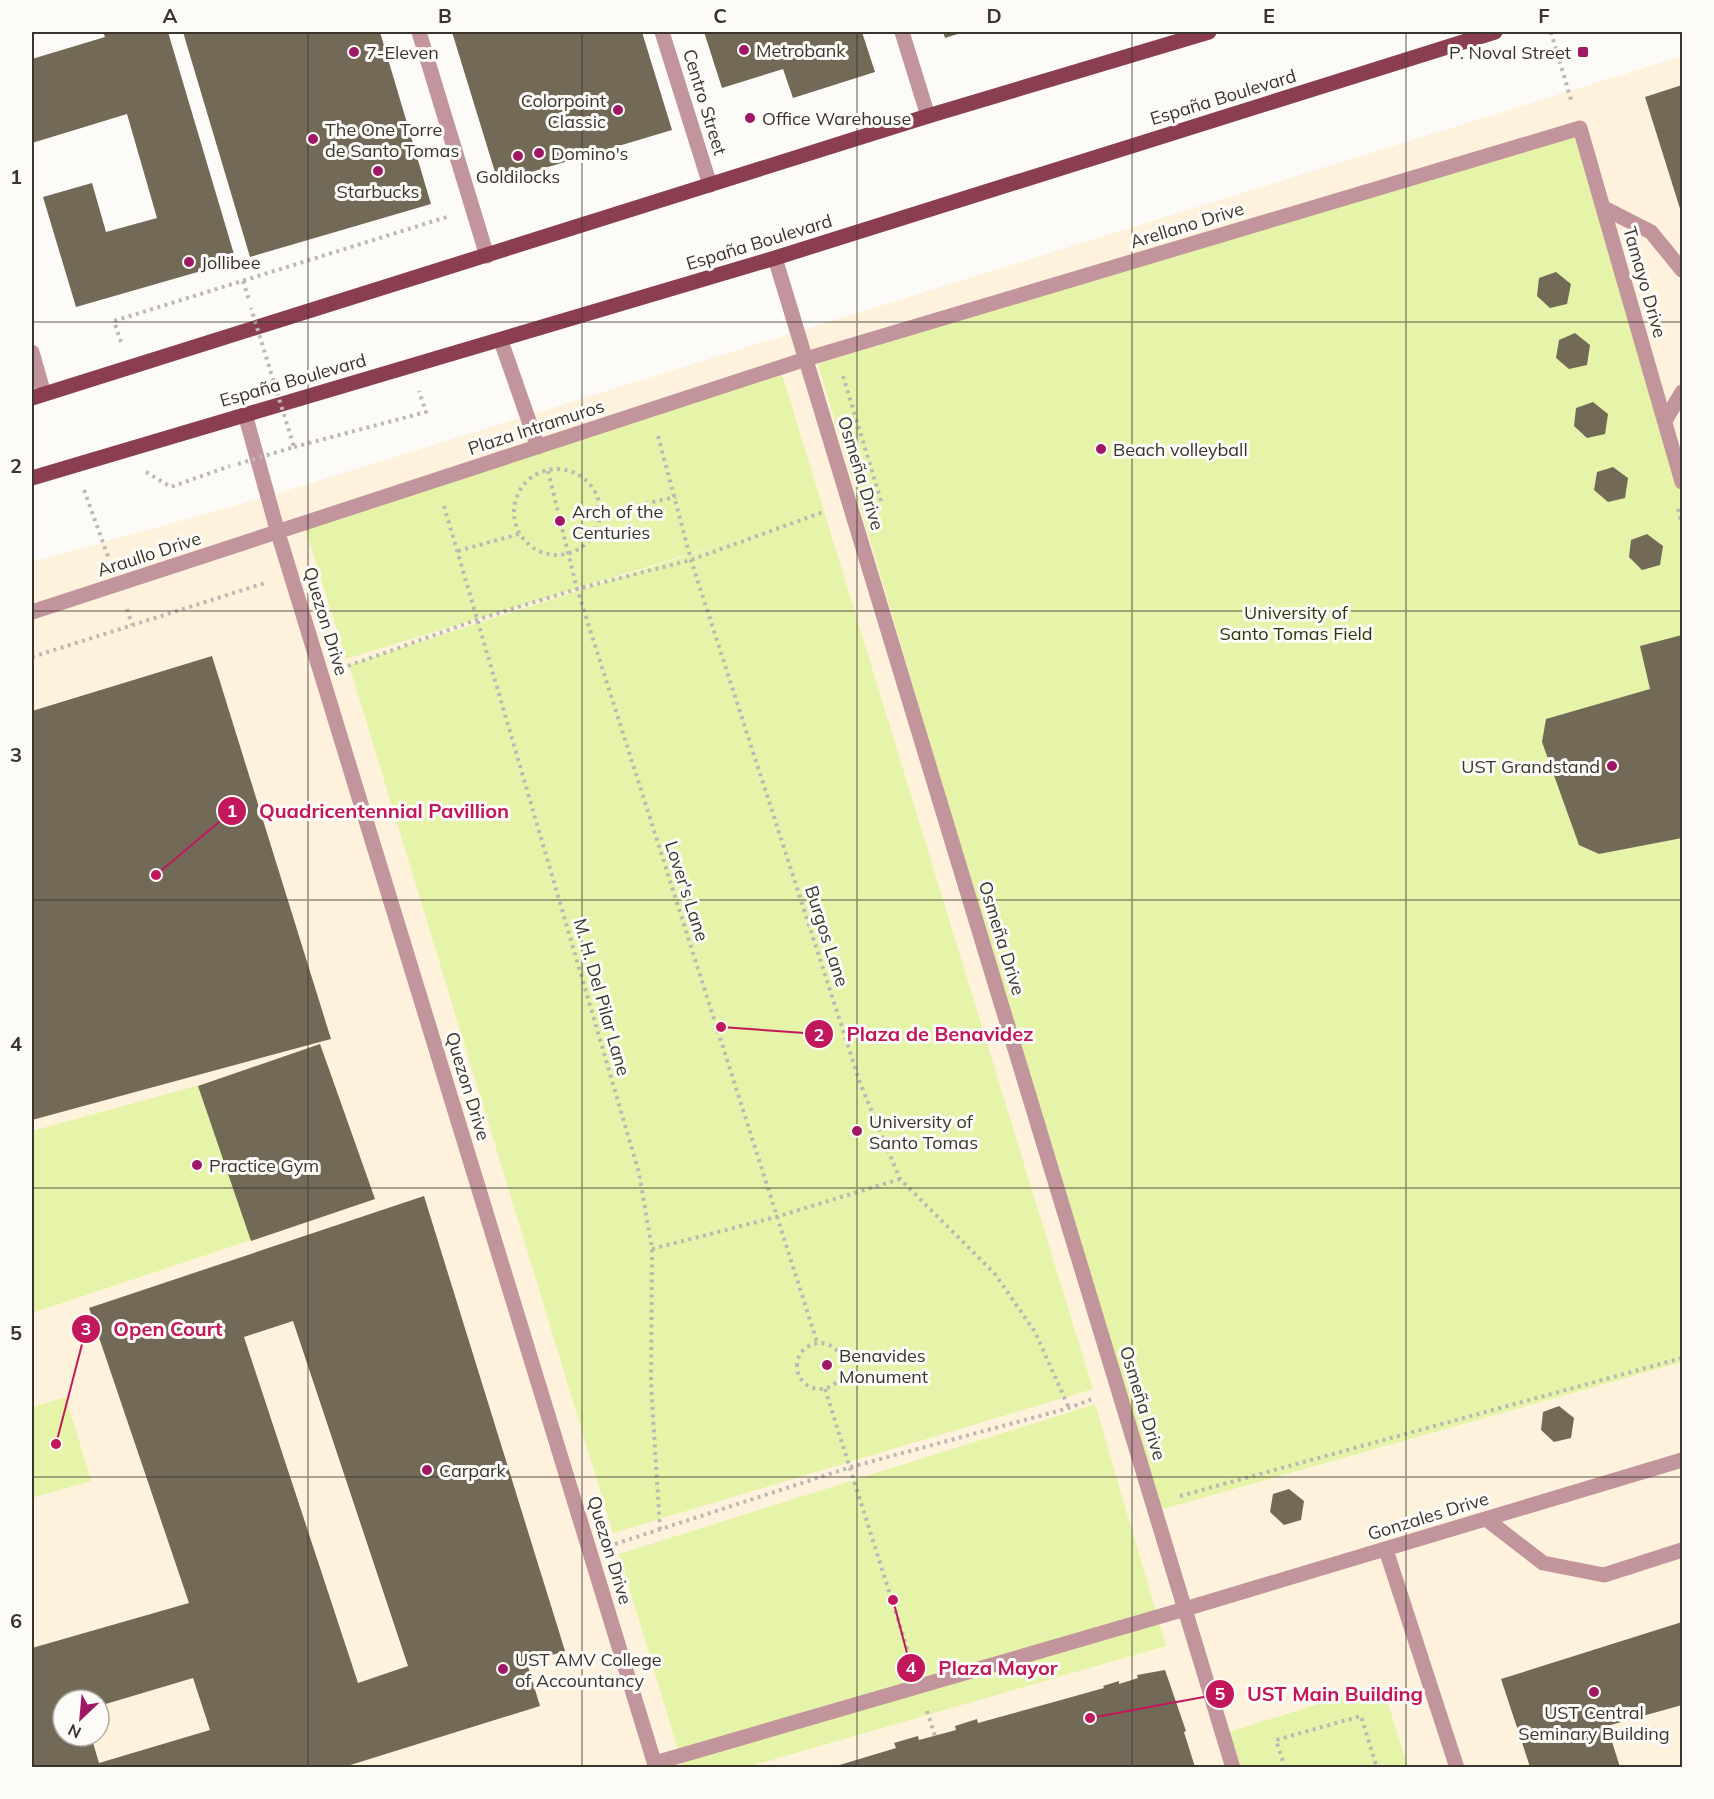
<svg xmlns="http://www.w3.org/2000/svg" width="1714" height="1799" viewBox="0 0 1714 1799" font-family="Mulish,sans-serif">
<style>
.built{fill:#fff2dc;fill-rule:evenodd}
.green{fill:#e6f4a9}
.building{fill:#736957;fill-rule:evenodd}
.lines{fill:none;stroke-linecap:round;stroke-linejoin:round}
.path{stroke:#bcb9b4;stroke-width:4;stroke-dasharray:3 4.5;stroke-linecap:butt}
.service{stroke:#c2949c;stroke-width:15}
.pedestrian{stroke:#c2949c;stroke-width:15}
.minor{stroke:#c2949c;stroke-width:15}
.primary{stroke:#8a3e4f;stroke-width:15}
.path-bridge{stroke:#bcb9b4;stroke-width:4;stroke-dasharray:3 4.5;stroke-linecap:butt}
.grid{fill:none;stroke:#39352d;stroke-width:1.5;stroke-opacity:0.55}
.poi-dot{fill:#9f1865;stroke:#fdfbf7;stroke-width:2}
.labels{text-anchor:middle;dominant-baseline:central;stroke-width:6;stroke-linejoin:round;paint-order:stroke}
.poi-label{font-size:18px;fill:#39352d;stroke:#fdfbf7;text-anchor:start}
.street-label{font-size:18px;fill:#39352d;stroke:#fdfbf7}
.park-label{font-size:18px;fill:#30350c;stroke:#fdfbf7}
.leader{fill:none;stroke:#c2185b;stroke-width:2}
.callout-dot{fill:#c2185b;stroke:#fdfbf7;stroke-width:2}
.mark-label{font-size:18px;text-anchor:middle;font-weight:bold;fill:#fff}
.callout-label{font-size:20px;text-anchor:middle;font-weight:bold;fill:#c2185b;stroke:#fdfbf7;stroke-width:6;stroke-linejoin:round;paint-order:stroke}
.neatline{fill:none;stroke:#39352d;stroke-width:2}
.grid-label{font-size:20px;text-anchor:middle;font-weight:bold;fill:#39352d}
</style>
<rect width="100%" height="100%" fill="#fdfbf7"/>
<!-- built -->
<path class="built" d="M1682 56V1767L32 1768V562L269 496ZM63 1700H99V1736H63Z"/>
<!-- green -->
<path class="green" d="M1580 128 1682 482V1362L1156 1511 818 364Z
M782 374 1093 1389 613 1533 349 665 735 540 346 659 303 521Z
M323 1051 375 1199 32 1313V1131Z
M66 1397 91 1481 32 1498V1407Z
M1095 1404 1166 1646 747 1767H683L619 1554Z
M1382 1684 1408 1767H1241L1229 1732Z"/>
<!-- building -->
<path class="building" d="M103 32H168L236 261 76 307 43 197 92 183 106 232 157 218 127 114 32 143V59L105 37Z
M183 32H380L431 204 250 257Z
M452 32H642L672 130 498 182Z
M704 32H862L875 72 793 98 783 69 722 88Z
M943 32H964L945 38Z
M1682 85V215L1645 97Z
M1556 272 1571 284 1567 304 1550 308 1537 296 1539 278Z
M1575 333 1590 345 1587 365 1569 369 1556 358 1559 340Z
M1593 402 1608 414 1605 434 1587 438 1574 426 1576 408Z
M1613 467 1628 478 1625 498 1608 502 1594 490 1597 472Z
M1647 534 1663 546 1660 565 1642 570 1629 557 1631 540Z
M1682 635V838L1599 854 1579 845 1542 742 1546 719 1650 689 1640 646Z
M212 656 331 1039 32 1120V711Z
M320 1044 375 1199 251 1241 198 1086Z
M424 1196 565 1651 527 1663 540 1706 344 1767H32V1648L189 1603 89 1308ZM293 1321 408 1666 358 1683 244 1337ZM193 1678 210 1730 99 1763 91 1736H63V1700H99V1706Z
M1559 1406 1574 1418 1571 1438 1554 1442 1541 1430 1543 1412Z
M1289 1489 1304 1501 1301 1520 1284 1525 1270 1512 1273 1494Z
M1682 1622V1705L1607 1726 1620 1767H1530L1501 1679Z
M1165 1670 1186 1731 1184 1732 1195 1767H833L896 1748 894 1743 918 1736 919 1740 956 1730 955 1726 977 1719 978 1723 1104 1688 1103 1686 1119 1681V1684L1138 1678 1137 1675Z"/>
<g class="lines">
<!-- path -->
<path class="path" d="M1551 32 1572 103
M243 281 249 300
M121 342 114 321 447 217
M843 376 882 504
M658 436 691 560 860 1083 900 1179 995 1274 1035 1332 1069 1408
M294 447 426 412 419 391
M514 512a43 43 0 1 1 86 0a43 43 0 1 1-86 0Z
M548 471 577 589 817 1342
M146 472 171 487 230 466
M84 490 109 559
M444 506 639 1173 652 1249 651 1384 660 1529
M1678 509 1682 525
M601 513 676 497
M458 551 519 534
M127 609 132 625
M32 657 265 583
M348 666 479 619 577 589 691 560 823 512
M652 1249 776 1217 900 1179
M797 1366a23 23 0 1 1 46 0a23 23 0 1 1-46 0Z
M825 1389 911 1661
M1180 1496 1682 1358
M615 1544 851 1467 1069 1408 1092 1399
M927 1711 935 1736
M1285 1768 1276 1740 1361 1716 1377 1768"/>
<!-- service -->
<path class="service" d="M662 32 710 185
M1604 208 1651 232 1682 270
M775 258 1233 1768
M501 341 538 447
M245 414 278 533 656 1768
M1665 421 1682 392
M32 612 806 359 1580 128 1682 482
M1486 1519 1543 1563 1604 1575 1682 1550
M1386 1550 1457 1768
M1185 1609 1682 1460"/>
<!-- pedestrian -->
<path class="pedestrian" d="M655 1763 1185 1609"/>
<!-- minor -->
<path class="minor" d="M419 32 487 256
M902 32 928 116
M32 352 44 394"/>
<!-- primary -->
<path class="primary" d="M32 398 928 116 1209 32
M32 478 775 258 1495 32"/>
<!-- path-bridge -->
<path class="path-bridge" d="M238 464 294 447 251 308"/>
</g>
<!-- grid -->
<path class="grid" d="M308 32V1768M582 32V1768M857 32V1768M1132 32V1768M1406 32V1768M32 322H1682M32 611H1682M32 900H1682M32 1188H1682M32 1477H1682"/>
<!-- markers -->
<g class="poi-dot">
<circle cx="744" cy="50" r="6"/>
<circle cx="354" cy="52" r="6"/>
<rect x="1577" y="46" width="12" height="12" rx="3"/>
<circle cx="618" cy="110" r="6"/>
<circle cx="750" cy="118" r="6"/>
<circle cx="313" cy="139" r="6"/>
<circle cx="539" cy="153" r="6"/>
<circle cx="518" cy="156" r="6"/>
<circle cx="378" cy="171" r="6"/>
<circle cx="189" cy="262" r="6"/>
<circle cx="1101" cy="449" r="6"/>
<circle cx="560" cy="521" r="6"/>
<circle cx="1612" cy="766" r="6"/>
<circle cx="857" cy="1131" r="6"/>
<circle cx="197" cy="1165" r="6"/>
<circle cx="827" cy="1365" r="6"/>
<circle cx="427" cy="1470" r="6"/>
<circle cx="503" cy="1669" r="6"/>
<circle cx="1594" cy="1692" r="6"/>
</g>
<g class="labels">
<!-- poi labels -->
<g class="poi-label">
<text x="756" y="50">Metrobank</text>
<text x="366" y="52">7-Eleven</text>
<text x="1571" y="52" text-anchor="end">P. Noval Street</text>
<text x="606" y="100" text-anchor="end">Colorpoint<tspan x="606" dy="21">Classic</tspan></text>
<text x="762" y="118">Office Warehouse</text>
<text x="325" y="129">The One Torre<tspan x="325" dy="21">de Santo Tomas</tspan></text>
<text x="551" y="153">Domino's</text>
<text x="518" y="176" text-anchor="middle">Goldilocks</text>
<text x="378" y="191" text-anchor="middle">Starbucks</text>
<text x="201" y="262">Jollibee</text>
<text x="1113" y="449">Beach volleyball</text>
<text x="572" y="511">Arch of the<tspan x="572" dy="21">Centuries</tspan></text>
<text x="1600" y="766" text-anchor="end">UST Grandstand</text>
<text x="869" y="1121">University of<tspan x="869" dy="21">Santo Tomas</tspan></text>
<text x="209" y="1165">Practice Gym</text>
<text x="839" y="1355">Benavides<tspan x="839" dy="21">Monument</tspan></text>
<text x="439" y="1470">Carpark</text>
<text x="515" y="1659">UST AMV College<tspan x="515" dy="21">of Accountancy</tspan></text>
<text x="1594" y="1712" text-anchor="middle">UST Central<tspan x="1594" dy="21">Seminary Building</tspan></text>
</g>
<!-- street labels -->
<g class="street-label">
<text transform="translate(1223 97) rotate(-17)">España Boulevard</text>
<text transform="translate(705 102) rotate(73)">Centro Street</text>
<text transform="translate(1187 225) rotate(-17)">Arellano Drive</text>
<text transform="translate(759 242) rotate(-17)">España Boulevard</text>
<text transform="translate(1645 282) rotate(74)">Tamayo Drive</text>
<text transform="translate(293 380) rotate(-16)">España Boulevard</text>
<text transform="translate(536 427) rotate(-18)">Plaza Intramuros</text>
<text transform="translate(861 473) rotate(73)">Osmeña Drive</text>
<text transform="translate(149 554) rotate(-18)">Araullo Drive</text>
<text transform="translate(326 621) rotate(73)">Quezon Drive</text>
<text transform="translate(687 891) rotate(72)">Lover's Lane</text>
<text transform="translate(827 936) rotate(72)">Burgos Lane</text>
<text transform="translate(1002 938) rotate(73)">Osmeña Drive</text>
<text transform="translate(602 997) rotate(74)">M. H. Del Pilar Lane</text>
<text transform="translate(468 1086) rotate(73)">Quezon Drive</text>
<text transform="translate(1143 1403) rotate(73)">Osmeña Drive</text>
<text transform="translate(1428 1516) rotate(-17)">Gonzales Drive</text>
<text transform="translate(610 1550) rotate(73)">Quezon Drive</text>
</g>
<!-- park labels -->
<g class="park-label">
<text x="1296" y="612">University of<tspan x="1296" dy="21">Santo Tomas Field</tspan></text>
</g>
</g>
<!-- callouts -->
<path class="leader" d="M156 875L232 811M721 1027L819 1034M56 1444L86 1329M893 1600L911 1668M1090 1718L1220 1694"/>
<g class="callout-dot">
<circle cx="156" cy="875" r="6"/>
<circle cx="721" cy="1027" r="6"/>
<circle cx="56" cy="1444" r="6"/>
<circle cx="893" cy="1600" r="6"/>
<circle cx="1090" cy="1718" r="6"/>
<circle cx="232" cy="811" r="15"/>
<circle cx="819" cy="1034" r="15"/>
<circle cx="86" cy="1329" r="15"/>
<circle cx="911" cy="1668" r="15"/>
<circle cx="1220" cy="1694" r="15"/>
</g>
<g class="mark-label">
<text x="232" y="817">1</text>
<text x="819" y="1041">2</text>
<text x="86" y="1335">3</text>
<text x="911" y="1674">4</text>
<text x="1220" y="1700">5</text>
</g>
<g class="callout-label">
<text x="384" y="818">Quadricentennial Pavillion</text>
<text x="940" y="1041">Plaza de Benavidez</text>
<text x="168" y="1336">Open Court</text>
<text x="998" y="1675">Plaza Mayor</text>
<text x="1335" y="1701">UST Main Building</text>
</g>
<!-- border -->
<rect width="1714" height="1799" fill="none" stroke="#fdfbf7" stroke-width="66"/>
<!-- north arrow -->
<g transform="translate(81 1718) rotate(206)"><circle r="28" fill="#fdfbf7" stroke="#afaca6" stroke-width="1.5"/>
<path d="M0-4.5L10 22L0 15L-10 22Z" fill="#9f1865"/>
<text y="-9" font-size="16" font-weight="bold" text-anchor="middle" fill="#39352d">N</text>
</g>
<rect x="33" y="33" width="1648" height="1733" class="neatline"/>
<g class="grid-label">
<text x="170" y="23">A</text>
<text x="445" y="23">B</text>
<text x="720" y="23">C</text>
<text x="994" y="23">D</text>
<text x="1269" y="23">E</text>
<text x="1544" y="23">F</text>
<text x="16" y="184">1</text>
<text x="16" y="473">2</text>
<text x="16" y="762">3</text>
<text x="16" y="1051">4</text>
<text x="16" y="1340">5</text>
<text x="16" y="1628">6</text>
</g>
</svg>
